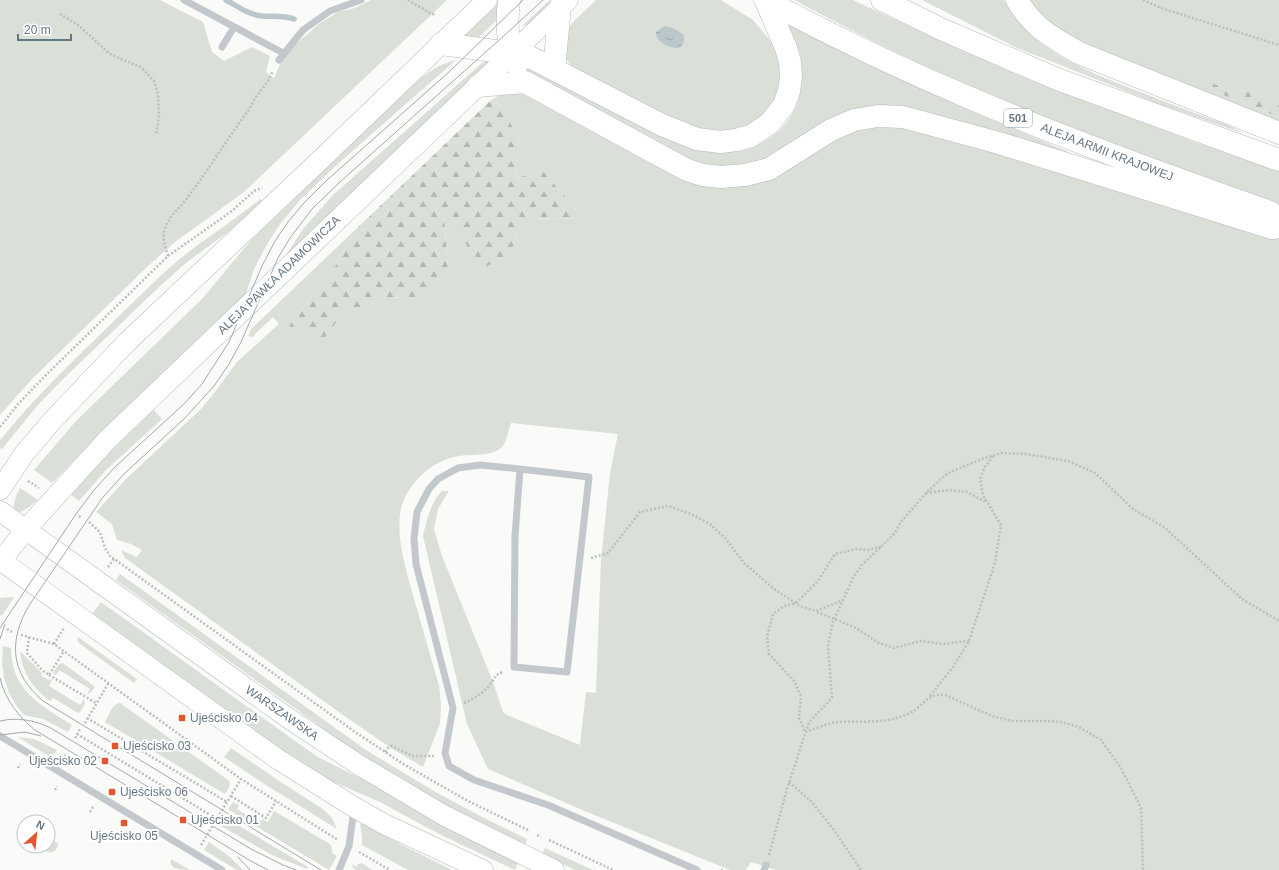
<svg xmlns="http://www.w3.org/2000/svg" width="1279" height="870" viewBox="0 0 1279 870" font-family="Helvetica,sans-serif">
<style>
.grass{fill:#dadfd7}
.forest{fill:url(#forest-firs)}
.water{fill:url(#water-ripples)}
.lines{fill:none;stroke-linecap:round;stroke-linejoin:round}
.stream{stroke:#bbc7cb;stroke-width:5.5}
.secondary-casing{stroke:#b3babf;stroke-width:21}
.primary-casing{stroke:#b5babe;stroke-width:23}
.path{stroke:#bbbfc2;stroke-width:2.5;stroke-dasharray:2 2;stroke-linecap:butt}
.lane{stroke:#c3c8cc;stroke-width:7}
.secondary{stroke:#fff;stroke-width:20}
.primary{stroke:#fff;stroke-width:22}
.tram{stroke:#a2aab0;stroke-width:1}
.poi-dot{fill:#e4572e;stroke:#fff;stroke-width:1.5}
.labels{text-anchor:middle;dominant-baseline:central;stroke-width:4;stroke-linejoin:round;paint-order:stroke}
.shield{fill:#fff;stroke:#939fa8;stroke-width:1}
.shield-label{font-size:11px;font-weight:bold;fill:#657683}
.street-label{font-size:12px;fill:#657683;stroke:#fff}
.poi-label{font-size:12px;fill:#657683;stroke:#fff;text-anchor:start}
</style>
<defs>
<pattern id="forest-firs" width="22" height="20" patternUnits="userSpaceOnUse"><rect width="22" height="20" fill="#dadfd7"/><path d="M5 1l3.5 6h-7zM16 11l3.5 6h-7z" fill="#b4b9b4"/></pattern>
<pattern id="water-ripples" width="26" height="14" patternUnits="userSpaceOnUse"><rect width="26" height="14" fill="#bbc7cb"/><path d="M2 4q2-2 4 0t4 0M15 11q2-2 4 0t4 0" fill="none" stroke="#9ca6aa"/></pattern>
</defs>
<rect width="100%" height="100%" fill="#fafaf8"/>
<!-- grass -->
<path class="grass" d="M0 0H160L203 22 212 52 224 61 252 47 270 56 266 72 274 78 281 62 296 44 319 24 338 12 355 8 371 0H447L244 192 175 242 148 266 32 379 0 415Z
M502 0 499 18 473 43 455 44Z
M550 0H554L529 24 522 26Z
M596 0H721L753 20 769 39 778 55 781 73 779 87 775 98 765 113 746 127 732 131 710 132 677 123 572 67 568 62 564 54 566 32 573 22Z
M794 0H853L943 42 1030 80 1195 142 1279 171V205C1162 164 1045 120 932 69 885 48 839 24 794 0Z
M922 0H1004C1032 51 1091 73 1143 93 1171 104 1199 115 1228 125L1241 132H1239L1156 103 1015 47Z
M1027 0H1279V99L1213 84 1211 90 1279 117V122L1093 48 1051 25Z
M785 22 866 64 901 80 1066 151 1070 153H1065L920 110 898 105H876L861 108 854 110 764 160 736 167 710 166 693 161 533 76 524 67 522 62 691 148C752 166 810 128 801 62 800 47 792 35 785 22Z
M490 56H495L284 258 303 229 333 195Z
M456 60 340 162 301 199 281 223 269 241 255 267 245 296 96 438 52 483 34 470 76 421 203 298 251 240 416 82C428 72 440 64 456 60Z
M521 92 727 187 748 185 819 147 860 129 880 125 916 128 1279 237V870H776L751 862 746 870H730L587 812 488 769 467 724 423 536C427 519 430 504 442 491H449L438 509 434 529 442 556 493 682 503 712 507 715 580 745 586 692 596 693 601 560 610 473 618 434 511 423C509 429 507 440 503 446 493 458 468 453 454 457 431 462 409 483 402 505 393 534 409 580 417 609 424 635 432 660 439 686L441 705 440 723 423 767 391 748 343 715 125 558 121 550 137 557 142 550 131 544 117 540 112 524 96 512 125 480 201 409 215 392 237 362 279 324 273 317 252 337 248 336 251 329 354 231 336 265 289 326 324 339 343 313 389 297 422 299 448 270 444 215 511 252 522 219 583 218 543 171 516 178 519 142 503 106 490 101 499 95Z
M260 199 262 201 231 230 187 262 159 287 61 381 37 406 2 449 0 448V440C36 396 77 357 118 317 137 299 155 280 175 263 202 240 233 222 260 199Z
M154 410 162 419 106 470 79 501 70 494 98 463Z
M20 488 38 500 28 508 18 513 14 510C13 502 17 494 20 488Z
M120 574 366 750 432 790 482 817 527 839 525 846 438 802 356 752 116 580Z
M14 597 2 616 0 615V598Z
M101 602 316 756 376 786 453 831 518 863 515 870 441 835 380 802 329 780 301 764 92 614Z
M78 637 137 679 134 683 80 644 77 640Z
M3 646 11 648C11 690 40 705 72 725L68 732 43 719 24 715 16 705 9 693 4 677 2 664Z
M20 651 42 673 41 676 49 680 50 679 52 680 49 686 80 705 84 699 85 704 80 712 78 713 53 698 50 701C33 688 22 673 20 651Z
M63 663 95 687 90 693 87 694 90 689 59 670 56 675 53 673 59 664Z
M120 703 228 780C232 785 228 789 225 794L105 722C109 715 112 704 120 703Z
M18 737 34 739 57 750 52 758Z
M231 748 279 781 323 809 332 818 337 829 266 785 224 757Z
M233 802 239 805 237 809 259 823 262 819 268 822 274 811 330 844 332 848V853L337 856 329 870 229 810 228 809Z
M224 817 308 867 307 869 272 855 221 826 219 825Z
M362 823 402 845 452 870H408L362 845V836L360 824Z
M48 836 58 844C57 856 44 853 38 847L48 846Z
M209 842 229 856 243 870H237L204 850Z
M545 848 593 870H575L542 854Z
M171 859 190 870C182 870 168 870 171 859Z
M362 863 372 870H357L353 868 352 864 356 867 358 864Z"/>
<!-- forest -->
<path class="forest" d="M1213 84 1279 99V117L1211 90Z
M490 101 503 106 519 142 516 178 543 171 583 218 522 219 511 252 484 268 444 215 448 270 422 299 389 297 343 313 324 339 289 326 336 265 354 231Z"/>
<!-- water -->
<path class="water" d="M664 26 673 28 684 35C684 41 684 44 679 48 669 48 656 43 656 32Z"/>
<g class="lines">
<!-- stream -->
<path class="stream" d="M226 0C237 6 249 15 262 16 273 17 282 15 294 19"/>
<defs>
<path id="secondary" d="M0 490 24 454 51 422 127 342 316 164 487 0
M0 511 288 718 359 765 445 816 554 870
M0 560 276 758 354 807 384 824 483 870
M1 561 26 529 108 439 568 0"/>
<path id="primary" d="M509 0C506 25 507 42 517 65
M765 0C834 37 905 71 977 101 1074 142 1172 177 1270 212
M882 0 941 29 1057 79 1279 160
M1017 0C1034 29 1051 36 1079 53L1279 133
M441 44 526 55 662 125 697 139 721 142 736 140 751 136 770 123 784 105 789 91 791 77 790 62 786 48 766 1
M554 69 560 7
M478 86 525 82 648 149 687 170 703 175 721 177 745 175 769 169 831 130 854 120 878 116 903 117 999 143 1272 228 1279 227"/>
</defs>
<!-- secondary casing -->
<use href="#secondary" class="secondary-casing"/>
<!-- primary casing -->
<use href="#primary" class="primary-casing"/>
<!-- path -->
<path class="path" d="M408 0 430 13 436 15
M1143 0 1161 8 1279 45
M60 14 78 25 110 54 142 68 154 81 158 94 159 117 156 135
M168 256C165 246 161 237 166 226 170 215 181 207 188 197 209 169 227 139 248 111L256 97 268 81 273 71
M0 427 19 403 47 374 168 256 232 211 254 191 262 188
M28 481 39 488
M926 493 950 490 967 492 986 502
M79 516 82 518
M89 522 100 532 105 548 110 556 355 732 405 765 468 801 530 831
M881 547 867 550 856 549 835 554 818 581 796 603 784 606 773 614 767 637 769 654 794 681 801 696 799 718 805 732C815 729 828 723 838 722 862 721 885 724 908 714 923 708 925 693 945 695L992 716 1012 721H1049L1061 722 1079 727 1101 740 1121 768 1141 808 1143 870
M591 558 608 553 640 512 668 506 691 514 710 524 726 539 744 563 774 589 800 606 816 611 841 601
M108 567 114 559
M817 612 856 628 879 643 894 648 921 641 943 644 969 641
M7 629 12 632
M21 635 54 644 241 779 338 840
M29 637 27 653 42 670 49 675 64 651
M54 644 64 628
M49 675 96 703
M930 696 953 667 969 641 995 563 1001 525 983 495 980 479 985 467 994 455
M464 703C473 699 482 694 488 687 494 680 494 675 503 672
M87 718 227 802
M85 723 108 684
M77 734 217 819
M75 738 80 729
M385 752 388 748 391 746 413 756H434
M62 760 66 754
M18 768 20 764
M789 782 811 801 834 830 861 870
M55 790 57 786
M231 796 266 818 276 801
M90 812 93 807
M537 835 541 837
M549 840 613 870
M201 845 241 779
M359 852 390 870
M769 855 787 789 809 722 832 698 828 645 833 622 853 578 862 565 895 533 900 523 926 493 941 479 948 473 982 459 1001 453 1025 454 1068 461 1095 473 1133 509 1164 527 1242 599 1279 621
M721 870H724"/>
<!-- lane -->
<path class="lane" d="M184 0 283 53
M222 47 234 27
M279 60 303 30 330 11 361 0
M520 469 589 477 567 672 514 667 515 536 520 469 480 465 458 468 438 479 429 489 417 512 414 538 416 564 453 708 445 753 449 766 474 780 548 805 697 870
M0 736 222 870
M339 870 349 846 354 809
M764 870 766 865"/>
<!-- secondary -->
<use href="#secondary" class="secondary"/>
<!-- primary -->
<use href="#primary" class="primary"/>
<!-- tram -->
<path class="tram" d="M0 628 76 514 94 490 115 467 184 404 202 384 229 342 263 264 275 241 288 222 302 205 326 181 449 72 523 0
M0 639 5 624
M0 678C5 700 19 717 35 730L249 860 268 870
M0 721C17 717 33 720 49 727L251 849 283 865 296 870
M0 735 25 732 41 736
M238 857 250 870
M321 870 43 701C10 673 8 640 30 604L103 497 124 474 185 418 214 386 229 364 241 342 278 258 290 238 312 209 341 181 507 33 543 0"/>
</g>
<!-- markers -->
<g class="poi-dot">
<rect x="178" y="714" width="8" height="8" rx="2"/>
<rect x="111" y="742" width="8" height="8" rx="2"/>
<rect x="101" y="757" width="8" height="8" rx="2"/>
<rect x="108" y="788" width="8" height="8" rx="2"/>
<rect x="179" y="816" width="8" height="8" rx="2"/>
<rect x="120" y="819" width="8" height="8" rx="2"/>
</g>
<g class="labels">
<!-- shield labels -->
<rect class="shield" x="1004" y="109" width="28" height="18" rx="3"/>
<g class="shield-label">
<text x="1018" y="118">501</text>
</g>
<!-- street labels -->
<g class="street-label">
<text transform="translate(1107 152) rotate(21)">ALEJA ARMII KRAJOWEJ</text>
<text transform="translate(279 275) rotate(-44)">ALEJA PAWŁA ADAMOWICZA</text>
<text transform="translate(282 713) rotate(35)">WARSZAWSKA</text>
</g>
<!-- poi labels -->
<g class="poi-label">
<text x="190" y="718">Ujeścisko 04</text>
<text x="123" y="746">Ujeścisko 03</text>
<text x="97" y="761" text-anchor="end">Ujeścisko 02</text>
<text x="120" y="792">Ujeścisko 06</text>
<text x="191" y="820">Ujeścisko 01</text>
<text x="124" y="836" text-anchor="middle">Ujeścisko 05</text>
</g>
</g>
<!-- north arrow -->
<g transform="translate(36 834) rotate(27)"><circle r="19" fill="#ffffff" stroke="#c1c8cd"/>
<path d="M0-3L7 15L0 10L-7 15Z" fill="#e4572e"/>
<text y="-6" font-size="11" font-weight="bold" text-anchor="middle" fill="#657683">N</text>
</g>
<!-- scale -->
<path d="M18 34v6h53v-6" fill="none" stroke="#657683" stroke-width="2"/>
<text x="24" y="34" font-size="12" fill="#657683" stroke="#ffffff" stroke-width="3" paint-order="stroke">20 m</text>
</svg>
